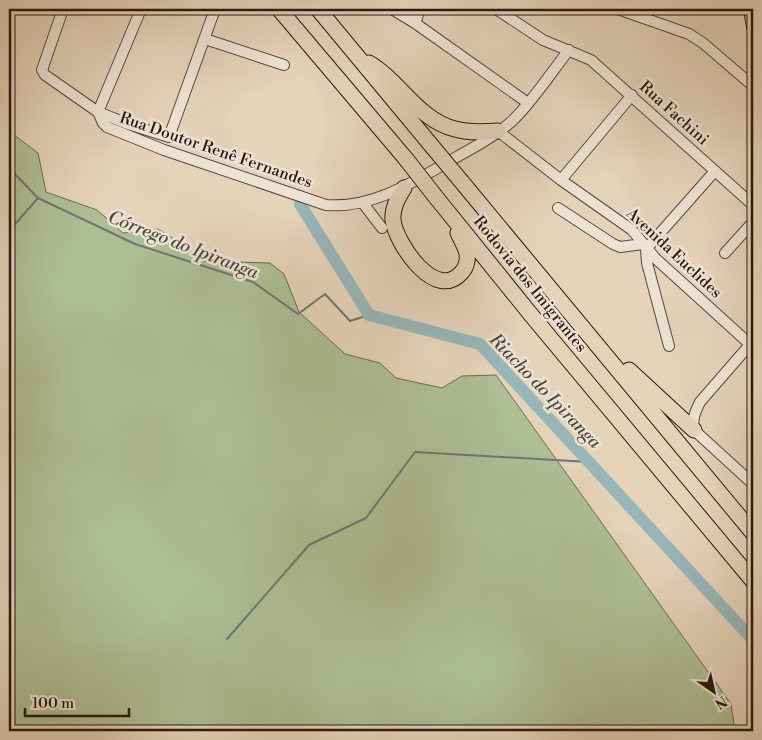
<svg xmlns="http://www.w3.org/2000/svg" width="762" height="740" viewBox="0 0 762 740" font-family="'Libre Bodoni',serif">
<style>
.green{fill:#aebd94;stroke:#6c6b53}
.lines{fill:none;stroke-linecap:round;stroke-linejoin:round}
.stream{stroke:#6c7776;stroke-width:2}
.river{stroke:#98b5b8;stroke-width:12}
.minor-casing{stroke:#58473c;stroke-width:12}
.major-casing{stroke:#291912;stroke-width:14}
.highway-casing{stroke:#291912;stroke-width:17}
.minor{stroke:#ede2d2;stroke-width:10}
.major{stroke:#e4d2b9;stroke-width:12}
.highway{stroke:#e4d2b9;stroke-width:15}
.highway-bridge-casing{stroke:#291912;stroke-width:17;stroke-linecap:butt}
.highway-bridge{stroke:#e4d2b9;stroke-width:15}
.labels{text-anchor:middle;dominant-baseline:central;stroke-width:5;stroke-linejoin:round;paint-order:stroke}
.street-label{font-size:16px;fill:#291912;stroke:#ede2d2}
.water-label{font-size:18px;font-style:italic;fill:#4a4844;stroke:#ede2d2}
</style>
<rect width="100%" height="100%" fill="#e4d2b9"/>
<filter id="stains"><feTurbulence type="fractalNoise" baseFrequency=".004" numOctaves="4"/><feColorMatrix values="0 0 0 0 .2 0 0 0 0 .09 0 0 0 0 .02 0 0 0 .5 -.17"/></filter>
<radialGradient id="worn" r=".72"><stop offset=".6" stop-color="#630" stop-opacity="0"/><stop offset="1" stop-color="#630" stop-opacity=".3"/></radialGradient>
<!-- green -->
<path class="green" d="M9 131 38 153 46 192 97 210 123 233 158 229 179 242 204 261 270 263 284 274 299 312 345 354 380 363 396 378 442 388 462 376 496 375 731 704 735 731H9Z"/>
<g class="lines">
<!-- stream -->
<path class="stream" d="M9 168 38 198 135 244 253 282 298 314 325 294 350 321 369 315
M9 231 38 198
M227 639 309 545 366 518 415 452 589 462"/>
<!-- river -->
<path class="river" d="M300 204 369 315 480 344 753 640"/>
<defs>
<path id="minor" d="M63 9 42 70 45 75 98 112 103 123 107 127 164 150 326 205C373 209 415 181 453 159 473 148 495 136 511 122 531 104 552 71 569 50
M392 9 415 23 528 103
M496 9 543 40 591 60 753 205
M618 9 689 34 703 43 753 86
M415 23 420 9
M205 39 284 65
M98 112 128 124 169 137 215 9
M98 112 141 9
M498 131 561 180 632 230 655 258 753 347
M561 180 632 95
M362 202 382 228
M558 208 613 244 620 247 643 244
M725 253 753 222
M753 341 700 402C695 412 692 419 694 430L753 484
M669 346 647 263 646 249 715 171"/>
<path id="major" d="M750 9 753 27"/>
<path id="highway" d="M279 9 406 159
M318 9 431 145
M369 63C400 81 418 120 455 129 469 133 484 132 498 131
M461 181 753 533
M404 188C398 198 392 208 393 220 396 244 436 303 462 272 466 267 468 261 467 254 466 247 461 240 458 233
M435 196 532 316 753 581
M629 370 694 430"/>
</defs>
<!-- minor casing -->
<use href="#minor" class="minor-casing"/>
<!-- major casing -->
<use href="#major" class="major-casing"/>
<!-- highway casing -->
<use href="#highway" class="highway-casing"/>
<!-- minor -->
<use href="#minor" class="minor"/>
<!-- major -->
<use href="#major" class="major"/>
<!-- highway -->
<use href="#highway" class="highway"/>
<defs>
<path id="highway-bridge" d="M431 145 461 181
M406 159 435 196"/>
</defs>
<!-- highway-bridge casing -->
<use href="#highway-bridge" class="highway-bridge-casing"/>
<!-- highway-bridge -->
<use href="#highway-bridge" class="highway-bridge"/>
</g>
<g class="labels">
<!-- street labels -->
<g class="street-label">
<text transform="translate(674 113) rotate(42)">Rua Fachini</text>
<text transform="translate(216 150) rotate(19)">Rua Doutor Renê Fernandes</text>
<text transform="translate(674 253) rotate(43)">Avenida Euclides</text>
<text transform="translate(530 284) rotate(51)">Rodovia dos Imigrantes</text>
</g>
<!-- water labels -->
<g class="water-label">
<text transform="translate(183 245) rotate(21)">Córrego do Ipiranga</text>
<text transform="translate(545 391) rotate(46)">Riacho do Ipiranga</text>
</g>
</g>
<!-- margin -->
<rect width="762" height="740" fill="none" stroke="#e4d2b9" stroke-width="30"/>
<rect x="10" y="10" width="742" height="720" fill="none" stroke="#291912" stroke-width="2.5"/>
<rect x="15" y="15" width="732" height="710" fill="none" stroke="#291912"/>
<!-- north arrow -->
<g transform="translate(714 692) rotate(146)" stroke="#ede2d2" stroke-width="4" paint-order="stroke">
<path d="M0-4L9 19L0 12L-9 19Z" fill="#291912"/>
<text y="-8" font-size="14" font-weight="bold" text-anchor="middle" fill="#291912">N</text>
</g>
<!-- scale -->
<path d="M25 708v8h104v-8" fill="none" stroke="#291912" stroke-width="2.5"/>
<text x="32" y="708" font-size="15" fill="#291912" stroke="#ede2d2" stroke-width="4" paint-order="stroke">100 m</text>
<rect width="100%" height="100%" filter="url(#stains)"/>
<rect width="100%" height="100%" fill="url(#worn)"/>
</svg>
